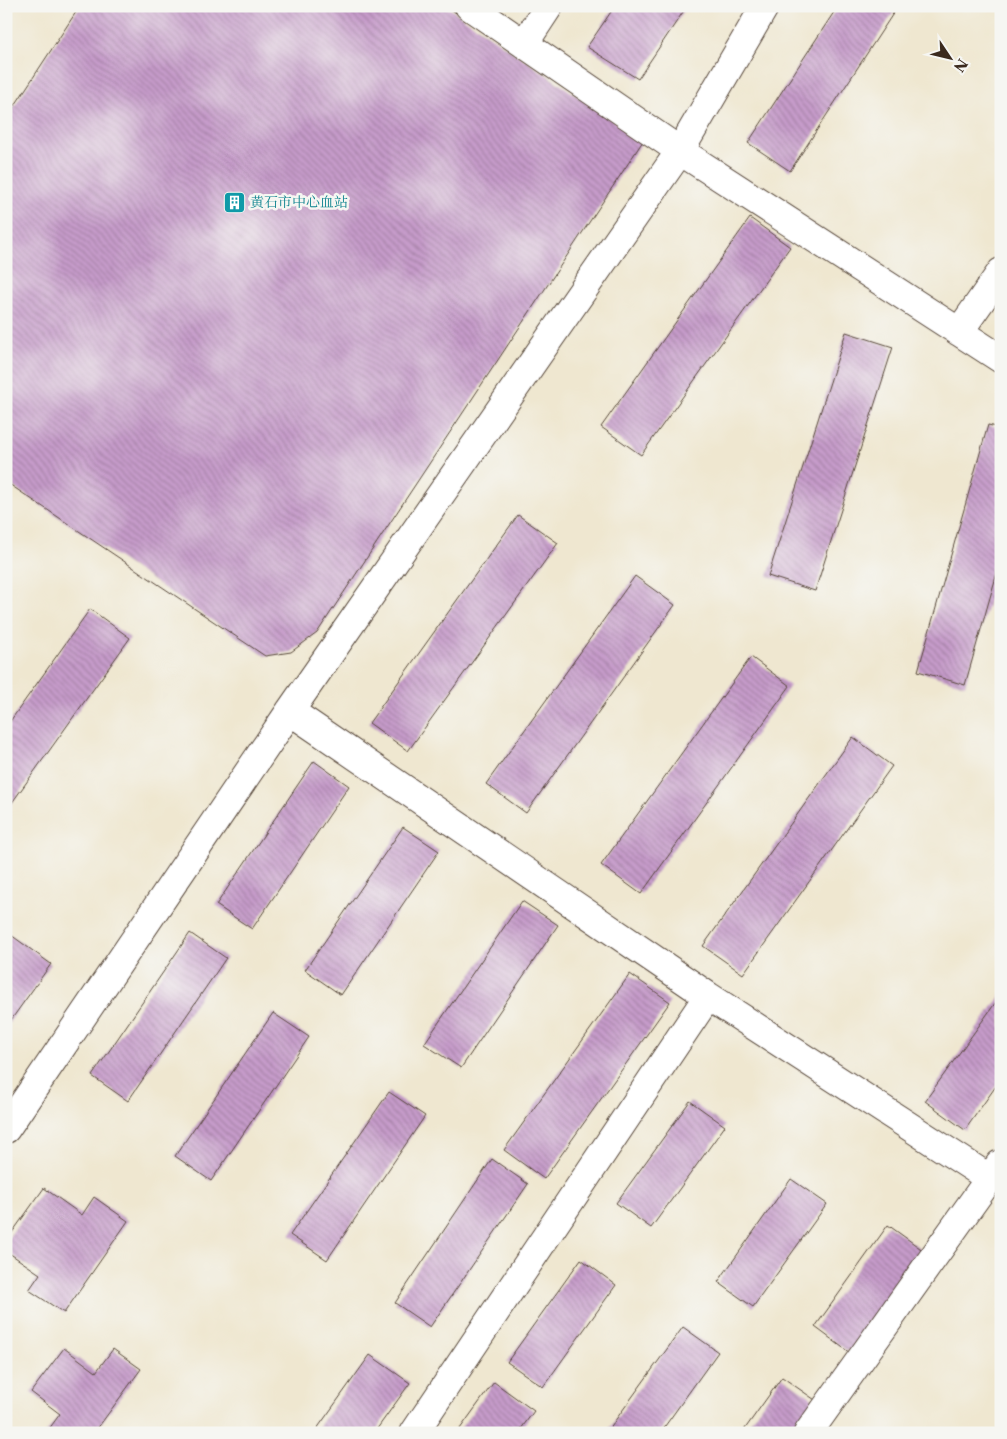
<svg xmlns="http://www.w3.org/2000/svg" width="1007" height="1439" viewBox="0 0 1007 1439" font-family="'Libre Caslon Text','Noto Serif SC',serif">
<style>
.building{fill:url(#building-back-hatch)}
.lines{fill:none;stroke-linecap:round;stroke-linejoin:round}
.street-casing{stroke:#564639;stroke-width:30}
.street{stroke:#fff;stroke-width:28}
.labels{text-anchor:middle;dominant-baseline:central;stroke-width:5;stroke-linejoin:round;paint-order:stroke}
.culture-label{font-size:14px;fill:#0d838f;stroke:#f6f6f2;text-anchor:start}
</style>
<defs>
<pattern id="building-back-hatch" width="6" height="6" patternUnits="userSpaceOnUse" patternTransform="scale(1.25)"><rect width="6" height="6" fill="#c69bca"/><path d="M-1 5l2 2M0 0l6 6M5-1l2 2" fill="none" stroke="#a27fa3"/></pattern>
</defs>
<rect width="100%" height="100%" fill="#f6f6f2"/>
<filter id="ink" filterUnits="userSpaceOnUse"><feTurbulence type="fractalNoise" baseFrequency=".02" numOctaves="2"/><feDisplacementMap in="SourceGraphic" scale="10" xChannelSelector="R" yChannelSelector="G"/><feConvolveMatrix kernelMatrix="1 2 1 2 8 2 1 2 1" color-interpolation-filters="sRGB"/></filter>
<filter id="wash" filterUnits="userSpaceOnUse"><feTurbulence type="fractalNoise" baseFrequency=".0096" numOctaves="4" result="noise"/><feDisplacementMap in="SourceGraphic" scale="20" xChannelSelector="R" yChannelSelector="G"/><feGaussianBlur stdDeviation="1.12" result="paint"/><feColorMatrix in="noise" values="0 0 0 0 0 0 0 0 0 0 0 0 0 0 0 0 0 1.4 0 .05"/><feComposite in="paint" operator="in"/></filter>
<g filter="url(#wash)">
<rect width="100%" height="100%" fill="#efe7d0"/>
<g id="blocks">
<!-- building -->
<path class="building" d="M80 6H446L643 141 317 633 291 652 265 656 6 482V119Z
M615 6H687L638 79 587 47Z
M838 6H898L790 171 748 143Z
M750 218 790 247 641 455 601 427Z
M846 332 893 347 815 591 768 576Z
M988 425 1001 428V559L965 685 918 671Z
M518 515 558 543 408 751 369 723Z
M635 576 675 605 526 813 486 784Z
M90 609 130 638 6 811V727Z
M751 657 790 686 641 894 601 865Z
M853 737 892 766 743 974 703 946Z
M314 761 349 786 252 929 216 905Z
M403 827 439 851 341 995 305 970Z
M522 901 558 925 461 1068 424 1044Z
M190 933 226 958 128 1101 92 1076Z
M11 935 51 964 6 1027V942Z
M630 974 670 1002 544 1179 504 1150Z
M1001 995V1079L965 1130 925 1101Z
M273 1013 309 1037 211 1181 175 1156Z
M389 1092 425 1116 327 1260 290 1235Z
M690 1101 725 1126 651 1228 616 1203Z
M492 1159 528 1184 430 1327 395 1303Z
M791 1179 827 1204 753 1307 718 1282Z
M44 1188 82 1215 94 1197 128 1221 64 1313 29 1290 40 1274 6 1251V1241Z
M888 1225 924 1251 850 1353 815 1327Z
M581 1259 616 1285 543 1387 507 1362Z
M683 1327 718 1352 660 1433H615L609 1429Z
M64 1348 96 1372 113 1349 141 1369 94 1433H46L60 1414 31 1392Z
M370 1355 410 1383 374 1433H314Z
M782 1377 818 1402 796 1433H742Z
M494 1382 534 1411 518 1433H457Z"/>
</g>
</g>
<g filter="url(#ink)">
<use href="#blocks" fill-opacity="0" stroke="#564639" stroke-width="1"/>
<g class="lines">
<defs>
<path id="street" d="M469 6 680 151 1001 359
M524 44 549 6
M959 332 1001 272
M290 711 708 996 989 1178
M6 1129 290 711 680 151 765 6
M414 1433 708 996
M808 1433 1000 1164"/>
</defs>
<!-- street casing -->
<use href="#street" class="street-casing"/>
<!-- street -->
<use href="#street" class="street"/>
</g>
</g>
<!-- icons -->
<defs>
<symbol id="building-square" viewBox="-11 -11 22 22"><rect x="-9" y="-9" width="18" height="18" rx="4" fill="#0f9aa8" stroke="#f6f6f2"/><path d="M-4-6H4V6H1V3H-1V6H-4ZM-2.5-4.3h1.7v1.8h-1.7ZM.8-4.3h1.7v1.8H.8ZM-2.5-1h1.7V.8h-1.7ZM.8-1h1.7V.8H.8Z" fill="#fff"/></symbol>
</defs>
<g fill-rule="evenodd">
<use href="#building-square" x="222" y="190" width="25" height="25"/>
</g>
<g class="labels">
<!-- culture labels -->
<g class="culture-label">
<text x="250" y="202">黄石市中心血站</text>
</g>
</g>
<!-- margin -->
<rect width="1007" height="1439" fill="none" stroke="#f6f6f2" stroke-width="25"/>
<!-- north arrow -->
<g transform="translate(950 58) rotate(125)" stroke="#f6f6f2" stroke-width="4" paint-order="stroke">
<path d="M0-4L9 19L0 12L-9 19Z" fill="#3b2a1e"/>
<text y="-8" font-size="14" font-weight="bold" text-anchor="middle" fill="#3b2a1e">N</text>
</g>
</svg>
